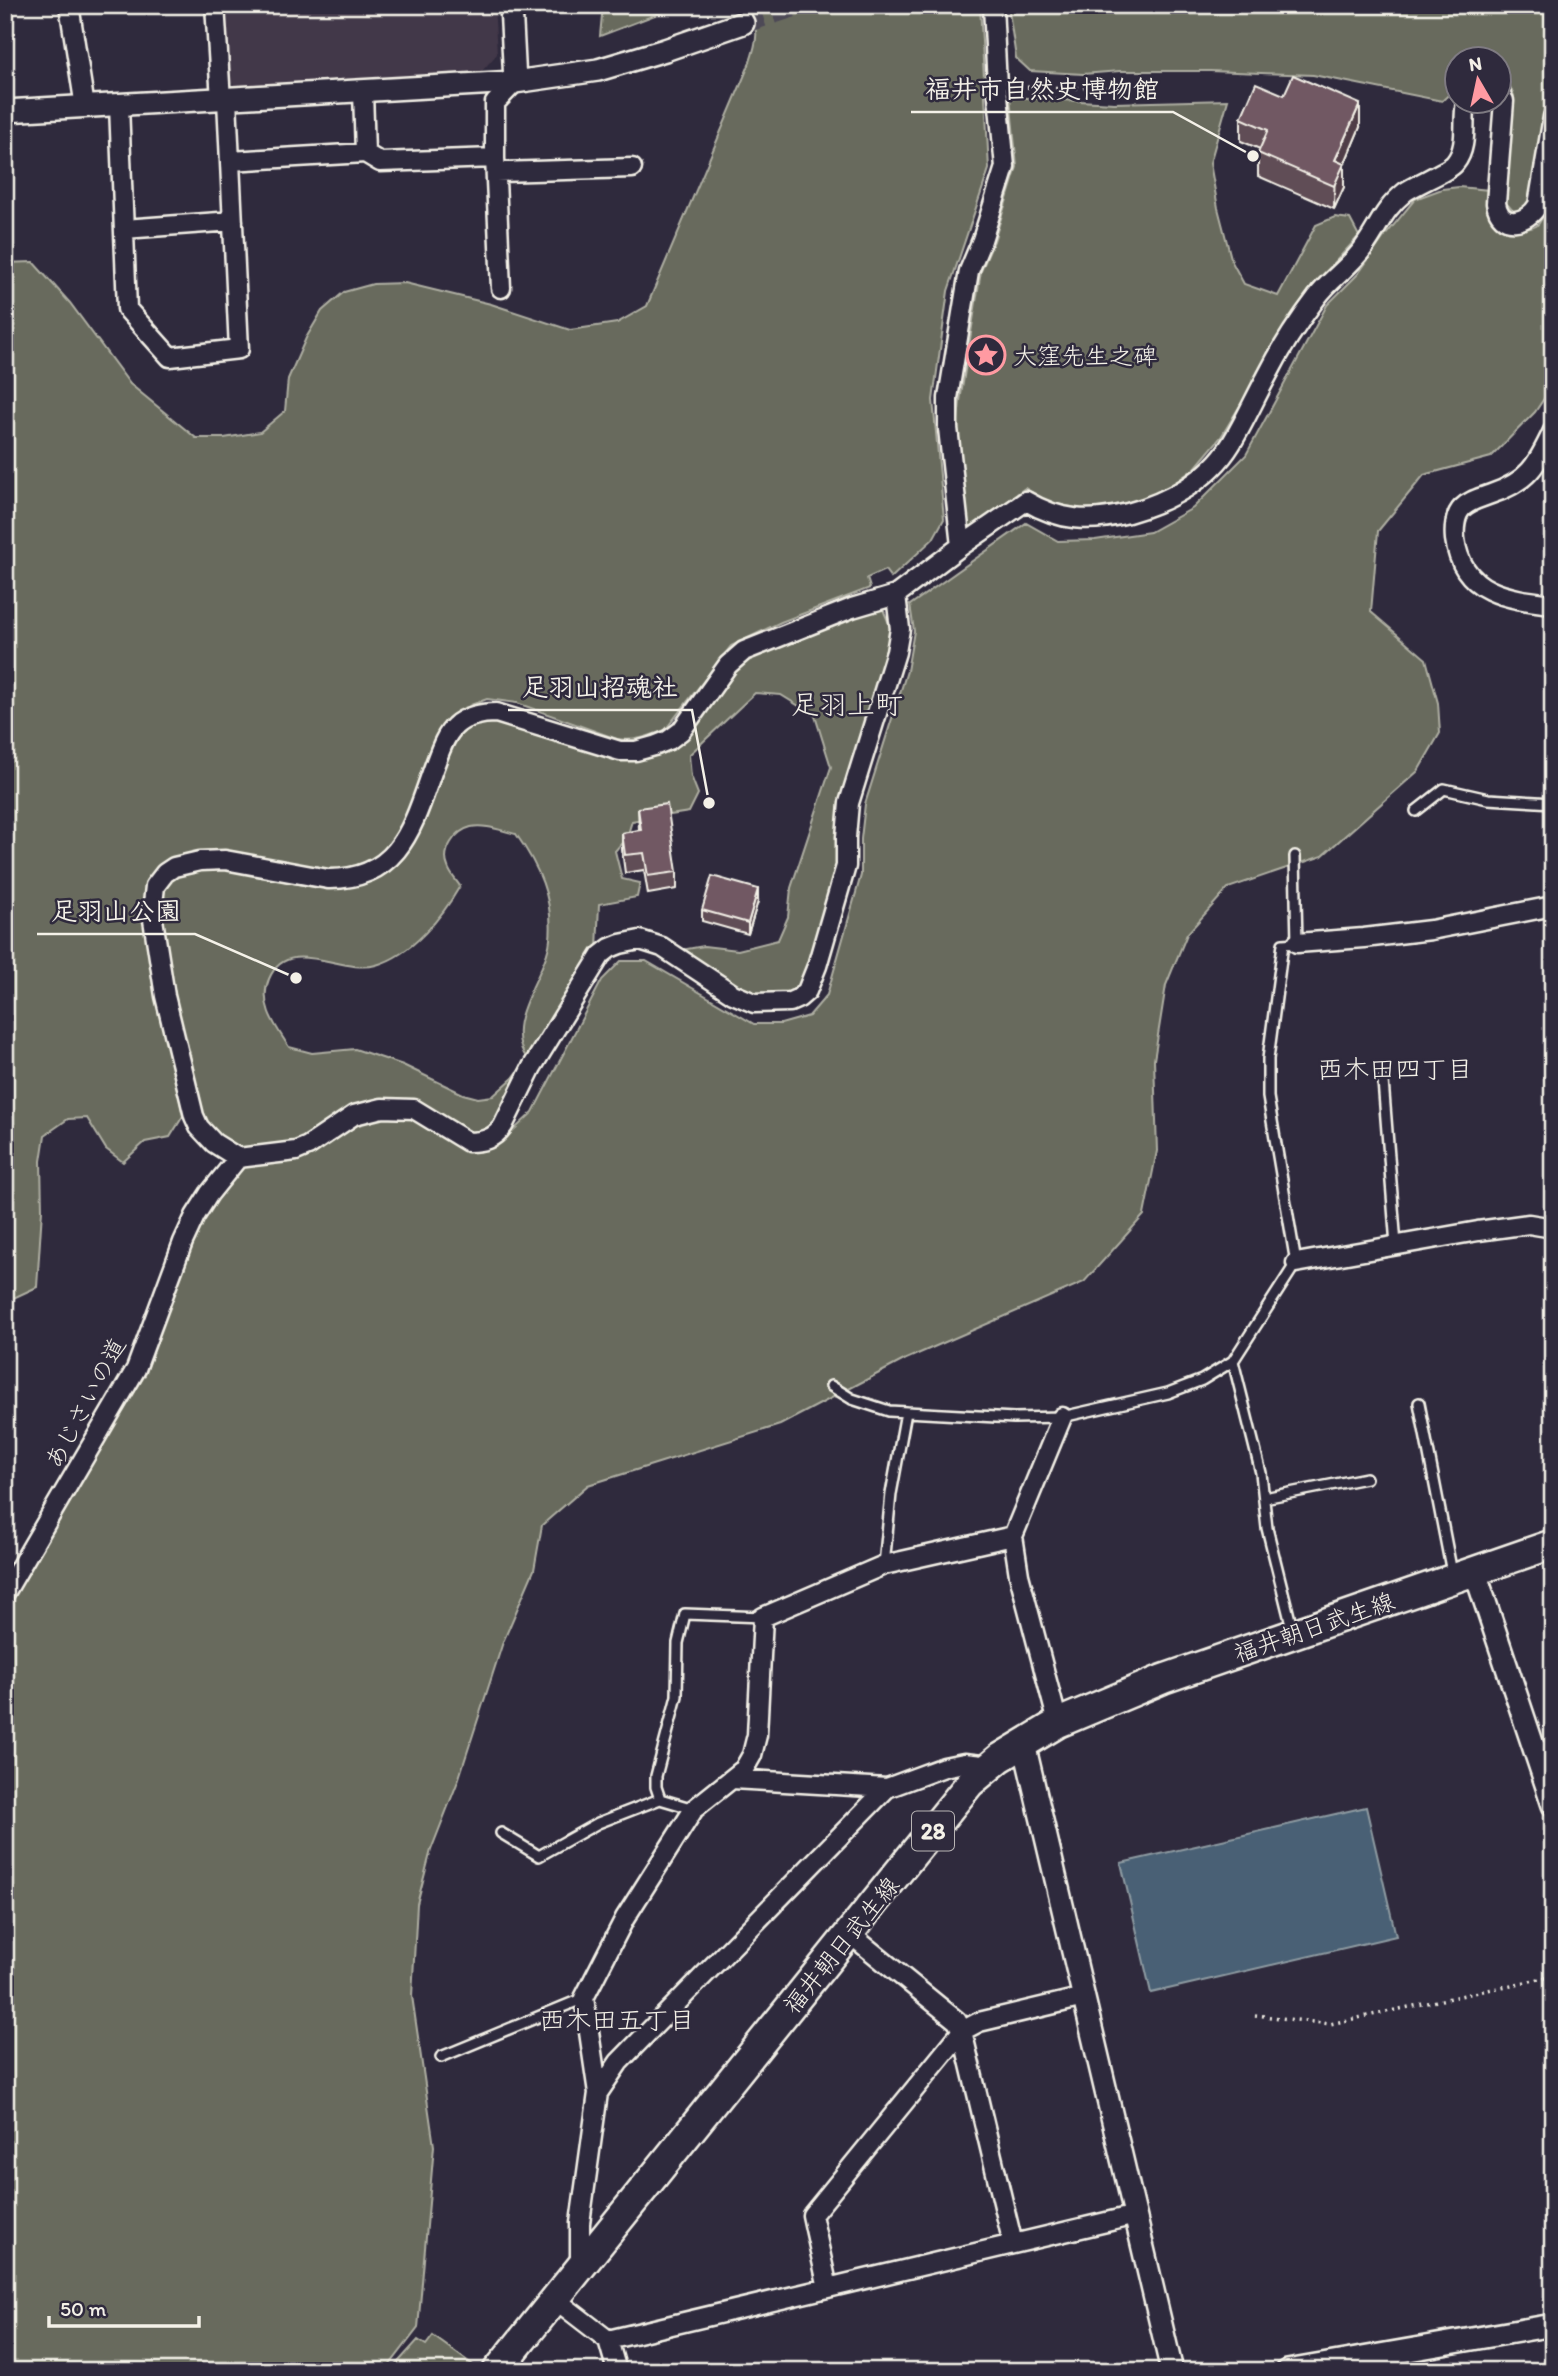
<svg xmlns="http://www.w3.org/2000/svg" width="1558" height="2376" viewBox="0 0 1558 2376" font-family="Itim,'Klee One',sans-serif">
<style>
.built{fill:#433849}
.green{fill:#686b5d;stroke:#aeaea2;stroke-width:2}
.water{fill:#4a6174;stroke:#8e9ba2;stroke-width:2}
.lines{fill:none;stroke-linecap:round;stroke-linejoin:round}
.tertiary-tunnel{stroke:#4d4857;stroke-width:21;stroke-dasharray:21 10;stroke-linecap:butt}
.service-casing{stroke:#f4f1e8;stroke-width:14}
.minor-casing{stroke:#f4f1e8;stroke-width:23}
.tertiary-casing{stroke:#f4f1e8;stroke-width:26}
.primary-casing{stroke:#f4f1e8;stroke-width:33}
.path{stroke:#f4f1e8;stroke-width:3.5;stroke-dasharray:2 5;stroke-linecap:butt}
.service{stroke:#2f2a3d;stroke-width:9}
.minor{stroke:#2f2a3d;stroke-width:18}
.tertiary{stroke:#2f2a3d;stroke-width:21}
.primary{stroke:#2f2a3d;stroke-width:28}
.wall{fill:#614d56;stroke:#f4f1e8;stroke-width:2}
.shaded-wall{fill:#4f3e46;stroke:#f4f1e8;stroke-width:2}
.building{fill:#715964;stroke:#f4f1e8;stroke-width:2}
.labels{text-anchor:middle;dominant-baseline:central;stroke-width:5;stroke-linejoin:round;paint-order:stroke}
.shield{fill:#2f2a3d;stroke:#b9b5b5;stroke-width:2}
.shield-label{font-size:23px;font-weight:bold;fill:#f4f1e8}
.poi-label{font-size:24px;fill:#f4f1e8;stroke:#2f2a3d;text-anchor:start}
.street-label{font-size:24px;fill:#f4f1e8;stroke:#2f2a3d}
.neighbourhood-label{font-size:26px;fill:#f4f1e8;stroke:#2f2a3d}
.quarter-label{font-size:28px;fill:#f4f1e8;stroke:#2f2a3d}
.leader{fill:none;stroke:#f4f1e8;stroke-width:2.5}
.callout-dot{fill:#f4f1e8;stroke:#2f2a3d;stroke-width:2.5}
.callout-label{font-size:26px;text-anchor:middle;font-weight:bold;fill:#f4f1e8;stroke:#2f2a3d;stroke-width:5;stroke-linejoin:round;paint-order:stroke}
</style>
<rect width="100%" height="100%" fill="#2f2a3d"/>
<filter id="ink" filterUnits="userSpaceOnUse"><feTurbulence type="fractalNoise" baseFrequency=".0143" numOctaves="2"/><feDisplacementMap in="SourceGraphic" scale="14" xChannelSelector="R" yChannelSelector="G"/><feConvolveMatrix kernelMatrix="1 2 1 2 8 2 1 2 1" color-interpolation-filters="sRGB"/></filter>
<g filter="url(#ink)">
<!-- built -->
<path class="built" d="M225 5H494L497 54 482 71 235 86 229 80Z"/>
<!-- green -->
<path class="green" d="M603 5H681L600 36Z
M744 5H980L989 169 948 291 933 400 944 519 933 539 891 578 885 570 867 578 870 588 781 622 731 646 665 730C649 736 635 742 617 739L517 703 487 699 471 705 448 721 435 742 402 834 379 859 343 875 278 866 160 870V997L183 1116 170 1137 145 1142 123 1162 106 1149 87 1118 68 1119 45 1135 41 1161 42 1210 37 1287 5 1302V263L33 262 70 303 130 384 196 438H224L260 432 285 411 288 379 306 338 322 311 344 292 373 284 405 283 491 304 570 330 617 323 647 306 749 65C758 39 761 28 744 5Z
M1008 5H1553V93L1544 113 1532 203 1526 210 1514 212 1506 203 1514 96 1508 82 1499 78 1498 60H1456V88L1442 101 1313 75 1210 71H1120L1083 74 1030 71 1016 58Z
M1010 97 1114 103 1228 100 1210 163 1218 208 1232 262 1244 284 1278 296 1316 225 1335 217 1350 219 1359 236 1311 288 1221 437 1195 468 1162 492 1123 507 1087 510 1047 502 1025 488 968 531 957 430 960 401 981 271 994 241 1017 167Z
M1553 166V385L1535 412 1491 457 1424 475 1378 531 1371 612 1426 659 1438 703 1440 733 1418 771 1322 856 1228 888 1187 934 1166 985 1154 1060 1157 1151 1144 1215 1084 1282 906 1359 780 1425 588 1485 542 1525 534 1570 503 1642 458 1781 431 1850 417 1904 412 1996 434 2146 418 2328 385 2371H5V1607L146 1373 190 1242 240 1164 352 1121 393 1113 420 1118 483 1148 503 1140 533 1112 602 980 621 961H646L754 1024H781L809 1016 827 995 861 875V839L865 804 907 671 914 631 910 605 1026 523 1058 541 1095 540 1150 532 1193 508 1246 455 1327 305 1358 274 1384 237 1415 199 1442 189 1459 187 1489 190 1501 225C1511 227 1526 232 1536 226 1547 220 1550 179 1553 166Z
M882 607 891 628 888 652 840 800 836 838 839 865 802 988C754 1013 720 976 681 950L704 946 738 950 778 940 788 917 791 888 831 767 815 716 781 695 755 693 689 755 691 776 698 794 689 812 632 821 627 837 615 851 622 879 640 883 637 897 599 904 597 949 528 1060C499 1023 547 976 550 939 554 899 538 865 516 834 502 831 485 824 471 827 455 831 441 851 448 867 450 874 456 880 460 886 442 917 412 955 376 965 342 975 288 934 269 979 258 1004 276 1027 289 1047L312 1053 355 1049 403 1065 463 1094 478 1098 493 1096 513 1078 522 1066H527L495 1126 489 1133 471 1136 414 1101 384 1098 367 1101 348 1108 308 1137 292 1145 240 1152 218 1139 204 1123 181 1045 160 911C161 905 160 896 162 890 168 872 207 865 224 866 234 867 246 872 255 874 282 881 312 889 340 888 371 887 398 865 414 841L458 734 471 726 492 722 519 727 619 760 639 759 687 735 737 668 752 657Z
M433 2336 473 2365 468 2371H390L418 2340 426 2345Z"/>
<!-- water -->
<path class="water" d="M1366 1807 1396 1936 1151 1993 1121 1863Z"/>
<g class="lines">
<!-- tertiary-tunnel -->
<path class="tertiary-tunnel" d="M743 23 799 5"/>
<defs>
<path id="service" d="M1416 811 1444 789 1488 799 1553 803
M1383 1081 1396 1245
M1233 1361 1261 1473 1267 1528 1293 1632
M831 1386 852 1399 889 1411 1014 1418 1062 1417 1168 1393 1202 1380 1233 1361 1296 1263 1268 1097V1059L1283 944 1297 943 1295 856
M1419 1403 1452 1573
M1264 1498 1366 1478
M884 1565 891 1494 906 1412
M694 1809 660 1799 656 1787V1776L677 1696 678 1643 685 1614 763 1617
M501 1833 539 1856 598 1823 660 1799
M441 2057 584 1998"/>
<path id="minor" d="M69 5 85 107
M215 5 221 100
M1498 91 1504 101 1496 203C1500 230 1527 224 1538 205L1553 117
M363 92 365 153
M119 105 127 309 170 357 239 349 227 100
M230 161 365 153 380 162 495 158
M496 172 632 168
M124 229 233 221
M501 288 495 158V103L515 82
M1553 431C1537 465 1528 482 1491 494 1481 498 1470 500 1462 508 1455 515 1454 529 1455 539 1462 594 1508 599 1553 604
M961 546 948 428V398L969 271 982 240 1005 167 997 86 993 5
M896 595 900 629 896 652 849 803 846 837V866L817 966 807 991 799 998 790 1002 754 1003 733 994 662 947 640 940 620 944 610 948 601 955 532 1067 503 1126C494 1139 483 1142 468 1142L414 1109 382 1108 354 1115 308 1146 296 1151 238 1158 214 1143 199 1127 194 1116 165 996 152 913 155 886 165 873 174 867 200 861 225 860 328 879C403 880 414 821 435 764 440 751 445 735 455 726 465 716 483 713 496 713L620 751H636L654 746 669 740 681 731 728 665 744 651 852 608 896 595 961 546 1026 501C1060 521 1089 523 1128 513 1168 502 1209 480 1231 444 1244 423 1254 400 1266 378 1280 350 1298 322 1317 297 1330 279 1351 266 1364 247 1380 225 1382 211 1405 192 1416 184 1449 171 1455 163 1469 146 1462 121 1466 102
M1297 943 1364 938 1431 930 1553 906
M1296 1263 1478 1231 1529 1224 1553 1228
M5 1593 136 1369 183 1242 195 1216 209 1194 238 1158
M1058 1723 1019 1575 1013 1536 1062 1417
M1536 1754 1553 1749
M732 1779 887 1788
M850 1934 957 2021 962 2031 1013 2244
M598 2093 584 1998 625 1918 694 1809 744 1769 752 1755 757 1735 763 1617 884 1565 1013 1536
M580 2270V2223L598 2093 619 2062 887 1788 944 1767 964 1763 991 1766
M828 2288 812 2215 962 2031 979 2022 1084 1997
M556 2300 608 2340 1136 2215
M608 2340 617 2371"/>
<path id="tertiary" d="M511 5 515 82
M5 111 515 82 598 70 665 50 743 23
M1475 1572 1553 1805
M1024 1744 1172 2371
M1287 2371 1553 2325"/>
<path id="primary" d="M497 2371 970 1783 1000 1758 1058 1723 1163 1679 1553 1544"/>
</defs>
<!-- service casing -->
<use href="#service" class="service-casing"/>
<!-- minor casing -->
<use href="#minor" class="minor-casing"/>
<!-- tertiary casing -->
<use href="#tertiary" class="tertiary-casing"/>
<!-- primary casing -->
<use href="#primary" class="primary-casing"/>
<!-- path -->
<path class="path" d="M1013 87 1112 88
M1255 2015 1330 2024 1553 1976"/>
<!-- service -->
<use href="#service" class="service"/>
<!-- minor -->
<use href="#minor" class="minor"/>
<!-- tertiary -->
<use href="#tertiary" class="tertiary"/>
<!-- primary -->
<use href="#primary" class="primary"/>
</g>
<!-- wall -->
<path class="wall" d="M1241 118 1360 127 1344 165V187L1334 209 1258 176V153L1260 149 1241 141Z
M638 808 677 872V889L648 894 644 870 625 873 622 850V833L639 830Z
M758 901 748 934 702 921V910Z"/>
<!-- shaded-wall -->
<path class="shaded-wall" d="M1360 104V127L1344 165V187L1334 209 1335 160Z
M758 889V901L748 934V923Z"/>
<!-- building -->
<path class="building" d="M1293 75 1360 104 1335 160 1344 164 1334 186 1258 153 1268 130 1241 118 1256 83 1284 95Z
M667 804 677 872 648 876 644 853 625 855 622 833 641 830 638 808Z
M712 876 758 889 748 923 702 910Z"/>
</g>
<!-- icons -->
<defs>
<symbol id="sight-ring" viewBox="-11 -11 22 22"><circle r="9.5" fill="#2f2a3d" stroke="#ff9aa2" stroke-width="1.5"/><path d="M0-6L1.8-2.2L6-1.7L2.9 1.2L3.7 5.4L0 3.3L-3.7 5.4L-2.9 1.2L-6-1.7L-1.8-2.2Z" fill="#ff9aa2"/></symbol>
</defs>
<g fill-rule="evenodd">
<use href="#sight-ring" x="964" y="333" width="44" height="44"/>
</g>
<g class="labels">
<!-- shield labels -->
<rect class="shield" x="912" y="1811.5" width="42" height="39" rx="5"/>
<g class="shield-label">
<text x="933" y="1831">28</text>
</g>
<!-- poi labels -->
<g class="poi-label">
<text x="1013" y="355">大窪先生之碑</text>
</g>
<!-- street labels -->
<g class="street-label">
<text transform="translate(85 1403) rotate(-62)">あじさいの道</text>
<text transform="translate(1314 1627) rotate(-19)">福井朝日武生線</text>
<text transform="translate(841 1945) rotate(-51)">福井朝日武生線</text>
</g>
<!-- neighbourhood labels -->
<g class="neighbourhood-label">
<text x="1395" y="1069">西木田四丁目</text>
<text x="617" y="2020">西木田五丁目</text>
</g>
<!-- quarter labels -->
<g class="quarter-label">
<text x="847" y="704">足羽上町</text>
</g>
</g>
<!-- callouts -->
<path class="leader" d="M1253 156L1173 112H911M709 803L692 710H508M296 978L195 934H37"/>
<g class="callout-dot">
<circle cx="1253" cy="156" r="7"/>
<circle cx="709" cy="803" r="7"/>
<circle cx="296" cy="978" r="7"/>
</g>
<g class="callout-label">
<text x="1042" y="98">福井市自然史博物館</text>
<text x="600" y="696">足羽山招魂社</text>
<text x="116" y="920">足羽山公園</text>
</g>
<!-- margin -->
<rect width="1558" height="2376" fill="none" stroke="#2f2a3d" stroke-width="28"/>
<rect x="14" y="14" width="1530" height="2348" fill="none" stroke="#f4f1e8" stroke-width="2.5" filter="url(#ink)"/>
<!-- north arrow -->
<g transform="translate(1478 80) rotate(351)"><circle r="33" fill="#2f2a3d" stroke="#7e7a81" stroke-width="2"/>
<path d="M0-5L12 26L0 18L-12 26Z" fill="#ff9aa2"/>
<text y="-10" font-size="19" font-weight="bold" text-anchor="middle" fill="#f4f1e8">N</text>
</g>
<!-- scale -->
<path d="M49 2316v10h150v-10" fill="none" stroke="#f4f1e8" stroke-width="3.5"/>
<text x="60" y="2316" font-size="21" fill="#f4f1e8" stroke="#2f2a3d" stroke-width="5" paint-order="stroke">50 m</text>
</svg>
